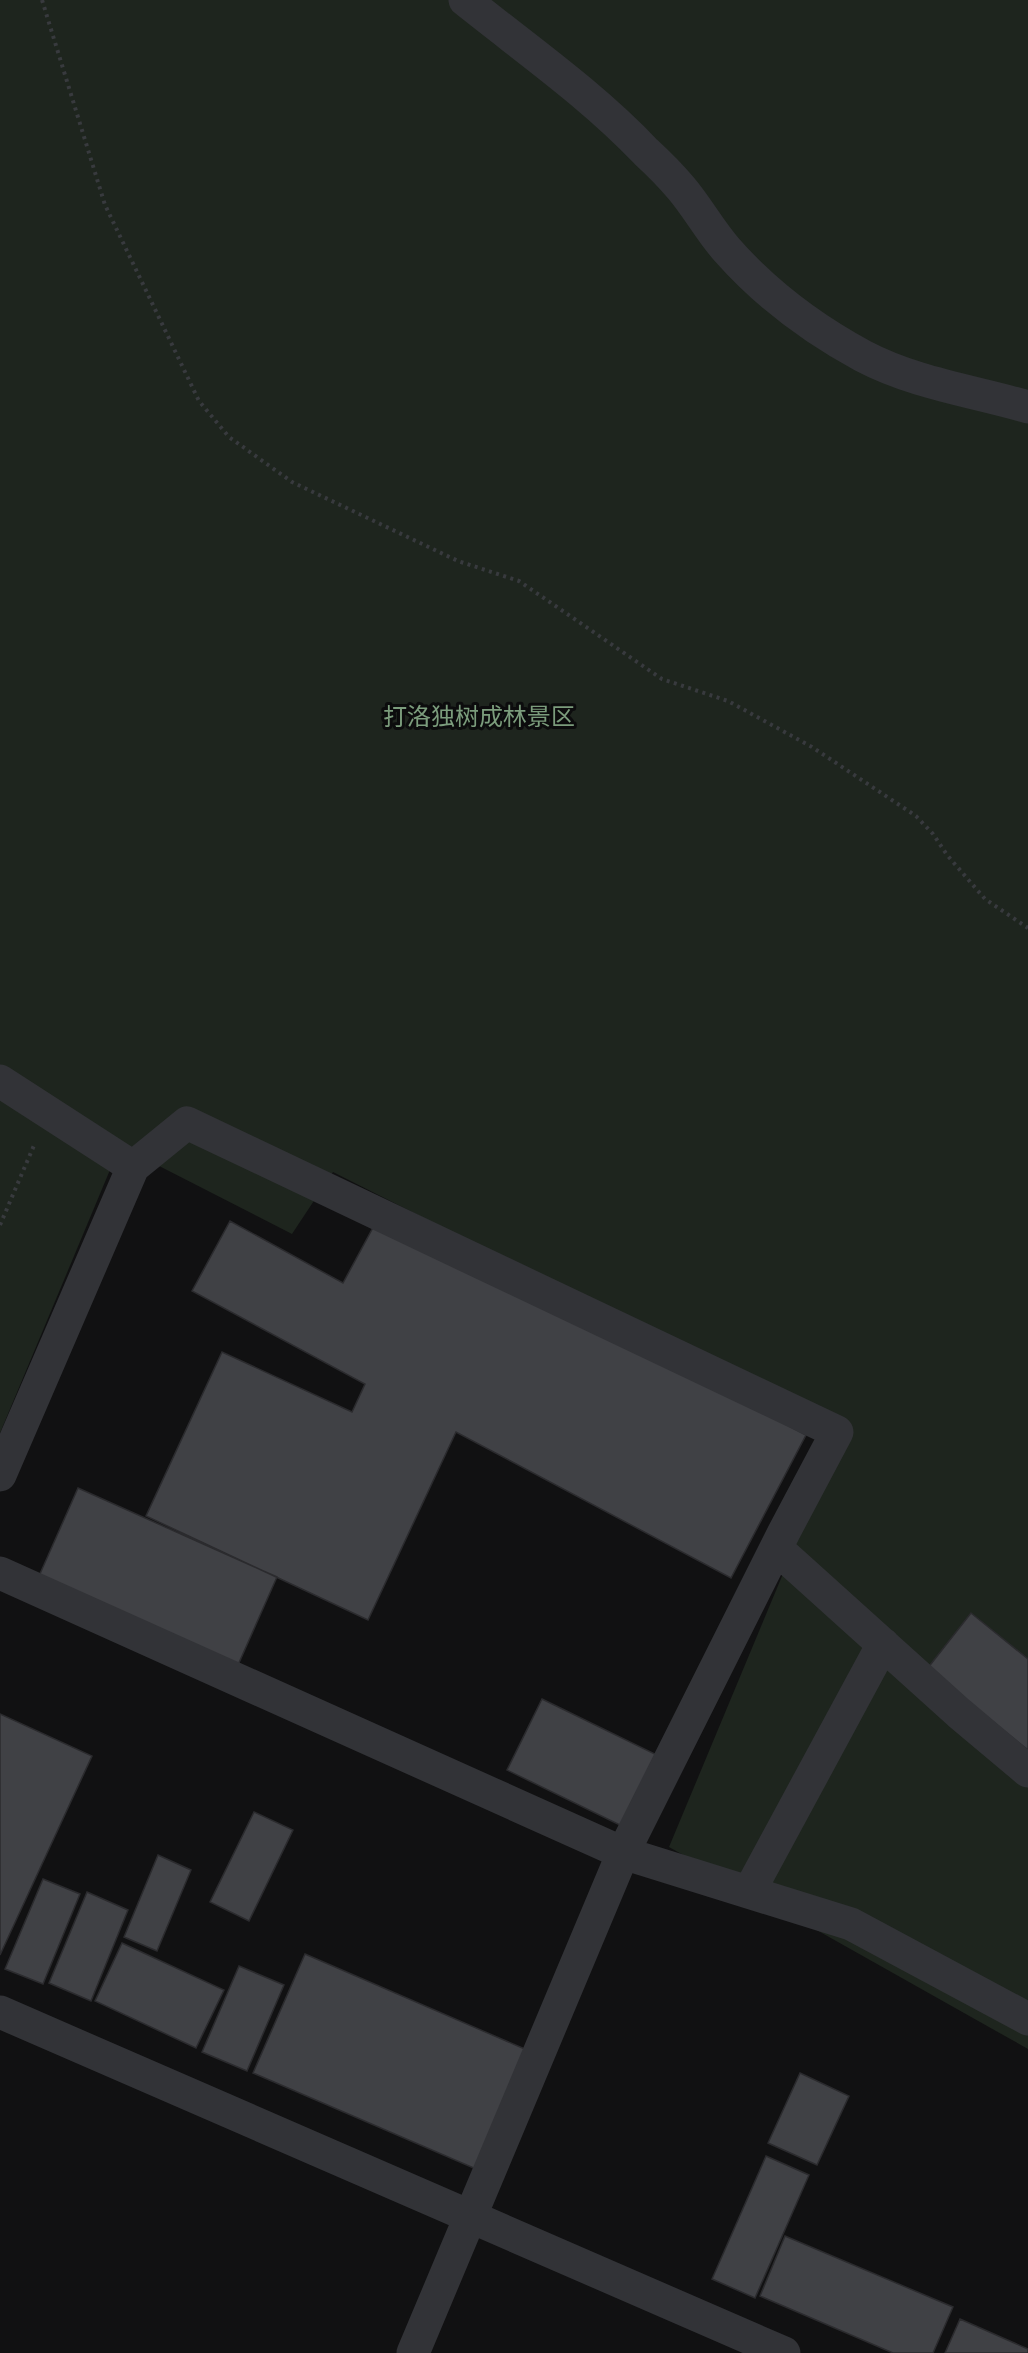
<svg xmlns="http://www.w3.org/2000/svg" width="1028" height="2353" viewBox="0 0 1028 2353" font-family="Jost,'Noto Sans SC',sans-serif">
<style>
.green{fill:#1e251e}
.building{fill:#404145;stroke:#2b2b2e;stroke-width:1.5}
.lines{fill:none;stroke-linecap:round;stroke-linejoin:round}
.path{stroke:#383a3e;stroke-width:4;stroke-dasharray:3 4.5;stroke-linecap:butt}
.minor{stroke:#323337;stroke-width:33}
.labels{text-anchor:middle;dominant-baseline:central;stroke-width:6;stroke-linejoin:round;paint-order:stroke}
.park-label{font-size:24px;fill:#7b9c7c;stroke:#0c0c0d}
</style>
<rect width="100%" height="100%" fill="#111112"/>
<!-- green -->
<path class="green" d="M0 0H1028V2049L669 1847 843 1430 333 1172 292 1234 120 1146 0 1433Z"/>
<!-- building -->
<path class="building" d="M382 1211 806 1435 731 1578 456 1432 368 1620 146 1516 222 1352 352 1412 365 1384 192 1291 230 1221 343 1283Z
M78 1488 277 1577 238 1665 39 1576Z
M971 1613 1028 1659V1750L927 1669Z
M542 1699 661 1757 626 1828 507 1770Z
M0 1714 92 1756 0 1955Z
M254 1812 293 1830 249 1921 210 1902Z
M158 1855 191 1870 157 1951 124 1937Z
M43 1879 80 1894 43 1984 5 1969Z
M87 1892 128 1910 91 2001 49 1983Z
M122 1943 224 1990 196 2048 95 2001Z
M305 1954 527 2050 476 2169 253 2073Z
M239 1966 284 1985 247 2071 202 2052Z
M800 2073 849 2096 817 2165 768 2143Z
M766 2156 809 2175 755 2298 712 2279Z
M785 2236 953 2307 933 2353H893L760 2296Z
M960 2319 1028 2349V2353H945Z"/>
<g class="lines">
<!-- path -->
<path class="path" d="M42 0 105 205 199 401 229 437 292 482 458 561 519 581 662 679 728 701 812 747 916 816 933 834 947 855 985 899 1028 928
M0 1225 35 1143"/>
<!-- minor -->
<path class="minor" d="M465 0C526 49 592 95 646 152 658 163 670 175 681 188 698 208 710 231 727 250 765 293 813 329 863 356 914 383 973 391 1028 407
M0 1081 133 1167
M0 1475 133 1167 187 1123 837 1432 784 1532 623 1853 413 2353
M776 1548 959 1713 1028 1771
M0 1573 623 1853 851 1924 1028 2019
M749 1892 883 1644
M0 2012 784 2353"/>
</g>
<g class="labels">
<!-- park labels -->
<g class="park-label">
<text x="479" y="716">打洛独树成林景区</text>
</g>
</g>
</svg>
